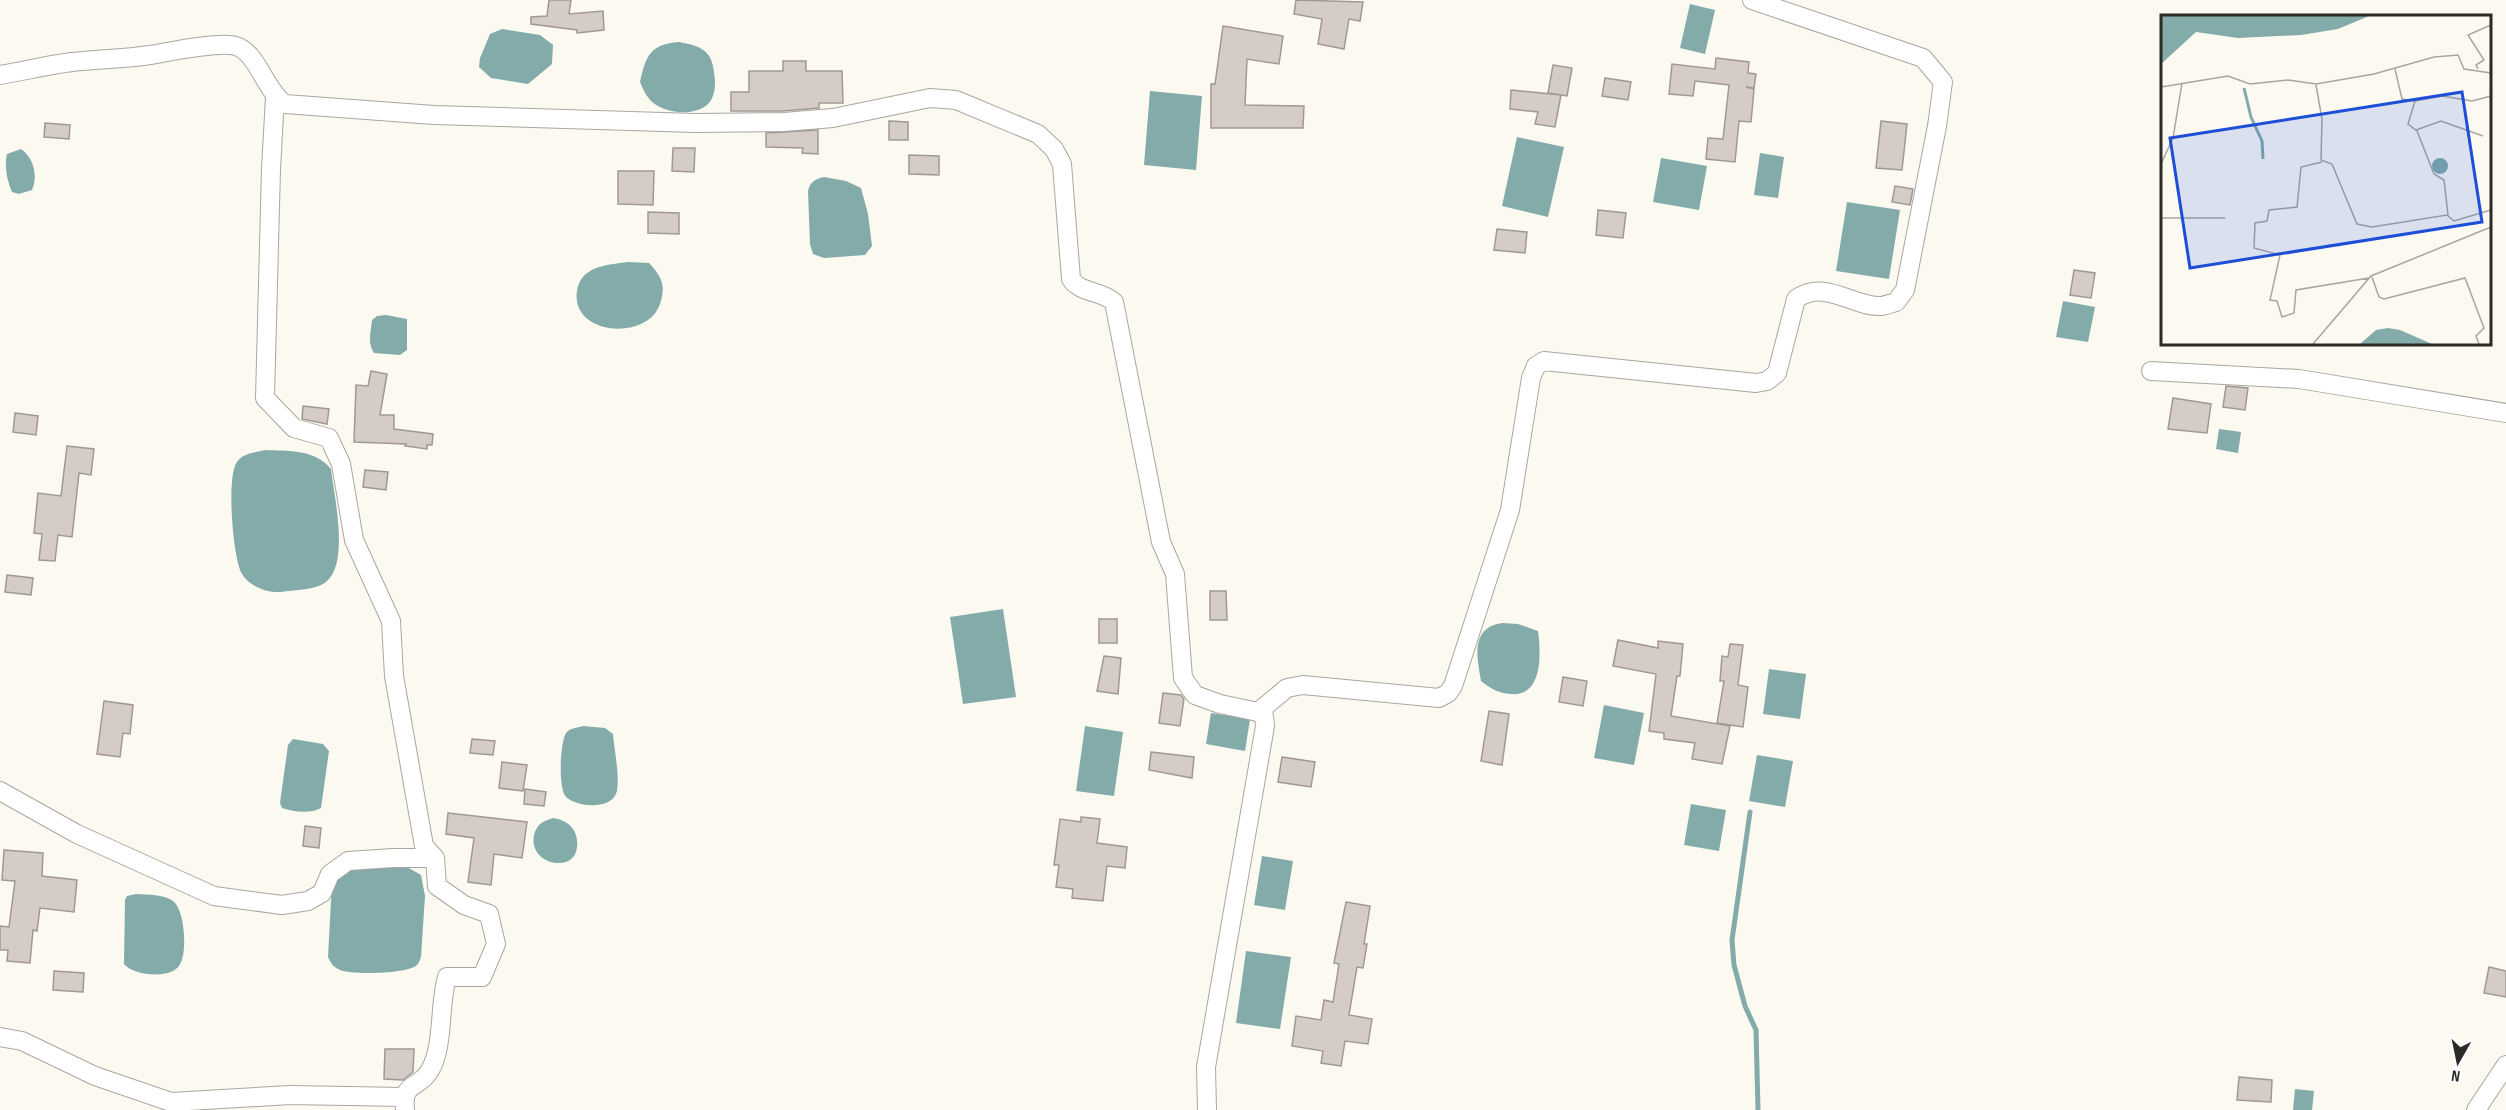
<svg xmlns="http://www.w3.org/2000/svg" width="2506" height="1110" viewBox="0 0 2506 1110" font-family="'Sofia Sans Condensed',sans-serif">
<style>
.water{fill:#82abaa}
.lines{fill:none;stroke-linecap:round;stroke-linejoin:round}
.stream{stroke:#82abaa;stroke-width:5}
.building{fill:#d5cbc7;stroke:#a19894;stroke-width:1.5}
.minor-casing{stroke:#a9a79f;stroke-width:20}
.minor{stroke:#fff;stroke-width:18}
.inset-river{fill:none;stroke:#82abaa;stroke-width:3}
.inset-road{fill:none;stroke:#a8a6a0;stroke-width:1.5}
.view{fill:#1d4ed8;fill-opacity:0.15;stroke:#1d4ed8;stroke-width:3}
.inset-edge{fill:none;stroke:#2b2a27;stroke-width:3}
</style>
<rect width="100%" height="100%" fill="#fcf9f1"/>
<!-- water -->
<path class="water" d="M1690 4 1715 10 1705 54 1680 48Z
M502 29 540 35 553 45 552 64 528 84 491 78 479 67 480 58 490 34Z
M679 42C707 47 713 53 715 81 715 89 714 97 709 103 696 117 666 114 652 102 646 96 643 89 640 82 646 56 650 44 679 42Z
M1150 91 1202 96 1196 170 1144 165Z
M1517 137 1564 147 1548 217 1502 206Z
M21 149C34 158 38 176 32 190L19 194 12 192C7 180 4 167 7 154Z
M1760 153 1784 157 1778 198 1754 195Z
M1661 158 1707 166 1699 210 1653 202Z
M824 177 846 181 861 188 868 214 872 246 865 255 824 258 813 254 810 244 808 191C810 182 815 179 824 177Z
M1847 202 1900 210 1889 279 1836 271Z
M628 262 649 263C662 277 666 285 660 304 647 342 570 335 577 291 581 266 606 265 628 262Z
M2063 301 2095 307 2088 342 2056 337Z
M386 315 407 319V350L400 355 374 353C367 343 371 332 372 320L377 316Z
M2219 429 2241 432 2238 453 2216 449Z
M265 450C288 451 315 449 331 469 334 496 352 572 321 585 309 590 294 590 281 592 267 593 249 586 242 574 233 560 226 476 237 462 243 453 254 453 265 450Z
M1003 609 1016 697 963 704 950 617Z
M1502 623 1518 624 1538 631C1541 653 1543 697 1511 694 1498 693 1491 689 1481 681 1477 657 1470 628 1502 623Z
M1769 669 1806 674 1800 719 1763 714Z
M1604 705 1644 713 1634 765 1594 758Z
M1211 713 1250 719 1245 751 1206 744Z
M583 726 605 728 613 734C614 748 621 782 616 794 609 810 577 807 566 797 558 788 560 743 566 733 570 728 577 728 583 726Z
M1085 726 1123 732 1114 796 1076 791Z
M293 739 323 744 329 751 321 808C310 814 294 812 282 808L280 803 288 745Z
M1757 755 1793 761 1785 807 1749 801Z
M1691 804 1726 810 1719 851 1684 845Z
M553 818C568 820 579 830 577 847 575 874 528 865 534 835 537 824 543 821 553 818Z
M1262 856 1293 861 1285 910 1254 905Z
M390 864 407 867 421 875 425 896 421 957C420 960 419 963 417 965 408 974 352 975 340 970 333 967 331 963 328 957L332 882 349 868Z
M136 894C148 895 163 894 173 901 185 910 188 954 179 966 170 979 134 976 124 964L125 900 127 896Z
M1246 951 1291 957 1280 1029 1236 1023Z
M2295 1089 2314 1091 2312 1110H2293Z"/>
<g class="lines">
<!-- stream -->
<path class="stream" d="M1750 812 1732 940 1734 965 1745 1006 1756 1030 1758 1110"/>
</g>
<!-- building -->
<path class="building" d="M549 0H571L569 14 603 11 604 30 577 33V30L531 24V17L547 16Z
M1296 0 1363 2 1360 21 1349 19 1344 49 1318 44 1322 19 1294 14Z
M1223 26 1283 36 1279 64 1247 59 1245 105 1304 106 1303 128H1211V84H1215Z
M1716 58 1749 62 1748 73 1756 74 1754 88 1746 87 1754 89 1751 122 1739 121 1735 162 1706 159 1708 138 1723 139 1729 85 1695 81 1693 96 1669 94 1672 64 1715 69Z
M783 61H806V71H842L843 103H819V108L783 111H731V92H749V71H783Z
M1553 65 1572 68 1567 96 1548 93Z
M1605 78 1631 82 1628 100 1602 96Z
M1511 90 1561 95 1555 127 1535 124 1538 112 1510 109Z
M889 121 908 122V140H889Z
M1881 121 1907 124 1902 170 1876 168Z
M45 123 70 125 69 139 44 137Z
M818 130V154L802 153 803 148 766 147V133Z
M673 148H695L694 172 672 171Z
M909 155 939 156V175L909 174Z
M618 171H654L653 205 618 204Z
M1895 186 1913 189 1910 205 1892 202Z
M1598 210 1626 213 1623 238 1596 235Z
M648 212 679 213V234L648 233Z
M1497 229 1527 232 1525 253 1494 250Z
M2074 270 2095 273 2091 298 2070 295Z
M371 371 387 374 380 415H394V429L433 434 432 445H427V449L405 446 406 444 354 442 356 385 368 386Z
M2226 386 2248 388 2245 410 2223 407Z
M2173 398 2211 404 2207 433 2168 429Z
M303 406 329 409 327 424 302 419Z
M15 413 38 416 36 435 13 432Z
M67 446 94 449 91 475 79 473 72 537 58 535 55 561 39 560 42 534 34 533 38 493 61 496Z
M365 470 388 472 386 490 363 487Z
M7 575 33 578 31 595 5 592Z
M1210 591H1226L1227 620H1210Z
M1099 619H1117V643H1099Z
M1618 640 1658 648V641L1683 644 1680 676H1677L1671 716 1730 726 1722 764 1692 759 1695 743 1664 739V733L1649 731 1656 674 1613 666Z
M1730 644 1743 645 1738 685 1748 687 1743 727 1717 723 1724 681H1720L1722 656 1728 657Z
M1104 656 1121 658 1118 694 1097 691Z
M1563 677 1587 681 1583 706 1559 702Z
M1163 693 1181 695 1184 699 1180 726 1159 723Z
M104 701 133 705 130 734 123 733 120 757 97 754Z
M1489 711 1509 714 1502 765 1481 761Z
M472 739 495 741 493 755 470 753Z
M1151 752 1194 757 1192 778 1149 770Z
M1282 757 1315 762 1311 787 1278 782Z
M502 762 527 765 523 791 499 788Z
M525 789 546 792 544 806 524 804Z
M448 813 527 822 522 858 494 854 491 885 468 882 474 838 446 834Z
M1081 817 1100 819 1097 843 1127 847 1125 868 1107 866 1103 901 1072 898 1073 889 1056 887 1059 865H1054L1060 819 1081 822Z
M305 826 321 828 319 848 303 846Z
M4 850 43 853 42 876 77 880 74 912 40 908 37 931 33 930 30 963 7 961 8 950H0V926L9 927 15 881 2 880Z
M1346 902 1370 906 1364 944H1367L1363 968 1357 967 1349 1015 1372 1019 1368 1044 1345 1041 1341 1066 1321 1063 1323 1051 1292 1046 1296 1016 1321 1020 1324 1000 1333 1002 1339 964 1334 963Z
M2489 967 2506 971V997L2484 993Z
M54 971 84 973 83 992 53 990Z
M385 1049H414L413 1072 403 1080 384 1079Z
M2239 1077 2272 1080 2271 1102 2237 1100Z"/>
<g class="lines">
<defs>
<path id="minor" d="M0 75C24 71 48 65 72 62 98 59 124 59 150 55 168 52 220 41 236 46 258 53 265 91 285 104L434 115 695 123 784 122 833 118 930 98 956 100 1038 134 1054 149 1062 164 1071 279C1081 294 1101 290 1114 302L1161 542 1175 574 1183 678 1195 695 1220 704 1258 712 1264 716 1265 726 1206 1067 1207 1110
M275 97 271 169 265 398 294 428 329 438 341 464 354 540 391 621 394 676 424 846 435 858 437 886 464 905 489 914 496 944 482 977H447C439 1004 444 1047 430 1070 419 1090 402 1080 405 1110
M2151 371 2299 379 2506 413
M1258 712 1287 688 1303 685 1439 698 1448 693 1453 686 1510 510 1531 378 1536 366 1544 361 1756 383 1767 381 1777 373 1796 299C1825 278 1854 308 1882 306 1887 305 1892 303 1896 302L1905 290 1937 126 1943 82 1923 58 1752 0
M0 791 77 834 214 896 282 905 308 901 322 893 330 874 348 861 393 858H435
M0 1037 22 1041 95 1076 171 1102 290 1095 404 1097
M2476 1110 2506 1065"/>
</defs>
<!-- minor casing -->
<use href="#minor" class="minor-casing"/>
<!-- minor -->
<use href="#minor" class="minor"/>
</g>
<!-- overview -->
<g transform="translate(2161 15)">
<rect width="330" height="330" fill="#fcf9f1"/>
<path d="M0 1H208L177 14 140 20 77 23 35 17 0 49ZM271 151a8 8 0 1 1 16 0a8 8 0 1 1-16 0ZM227 313 239 315 271 329H199L215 315Z" fill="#82abaa"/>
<path class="inset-river" d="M83 73 90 102 101 126 102 144"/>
<path class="inset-road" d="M234 54 241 84 254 86 247 109 256 116 273 159 283 165 287 200M317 54 315 50 323 45 307 20 330 10M155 70 161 104 160 145 171 149 196 209 211 212 286 200 293 206 330 195M0 72 67 61 89 69 127 65 155 69 213 59 273 42 297 40 303 54 330 58M254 86 281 81 311 86 330 81M255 115 280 106 322 121M161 147 140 152 136 192 108 195 106 206 94 208 93 233 119 240 109 285 116 286 121 302 133 298 135 275 208 263M0 149 12 123 21 68M0 203H64M211 262 218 282 223 284 304 263 323 313 315 321 318 329M152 329 210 261 330 212"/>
<path class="view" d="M301 77 321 207 29 253 9 123Z"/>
<rect width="330" height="330" class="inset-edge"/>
</g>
<!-- north arrow -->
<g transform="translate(2458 1062) rotate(189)" stroke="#ffffff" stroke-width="4.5" paint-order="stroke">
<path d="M0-4.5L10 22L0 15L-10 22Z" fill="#2b2a27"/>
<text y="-9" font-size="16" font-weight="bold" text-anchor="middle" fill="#2b2a27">N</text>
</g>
</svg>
